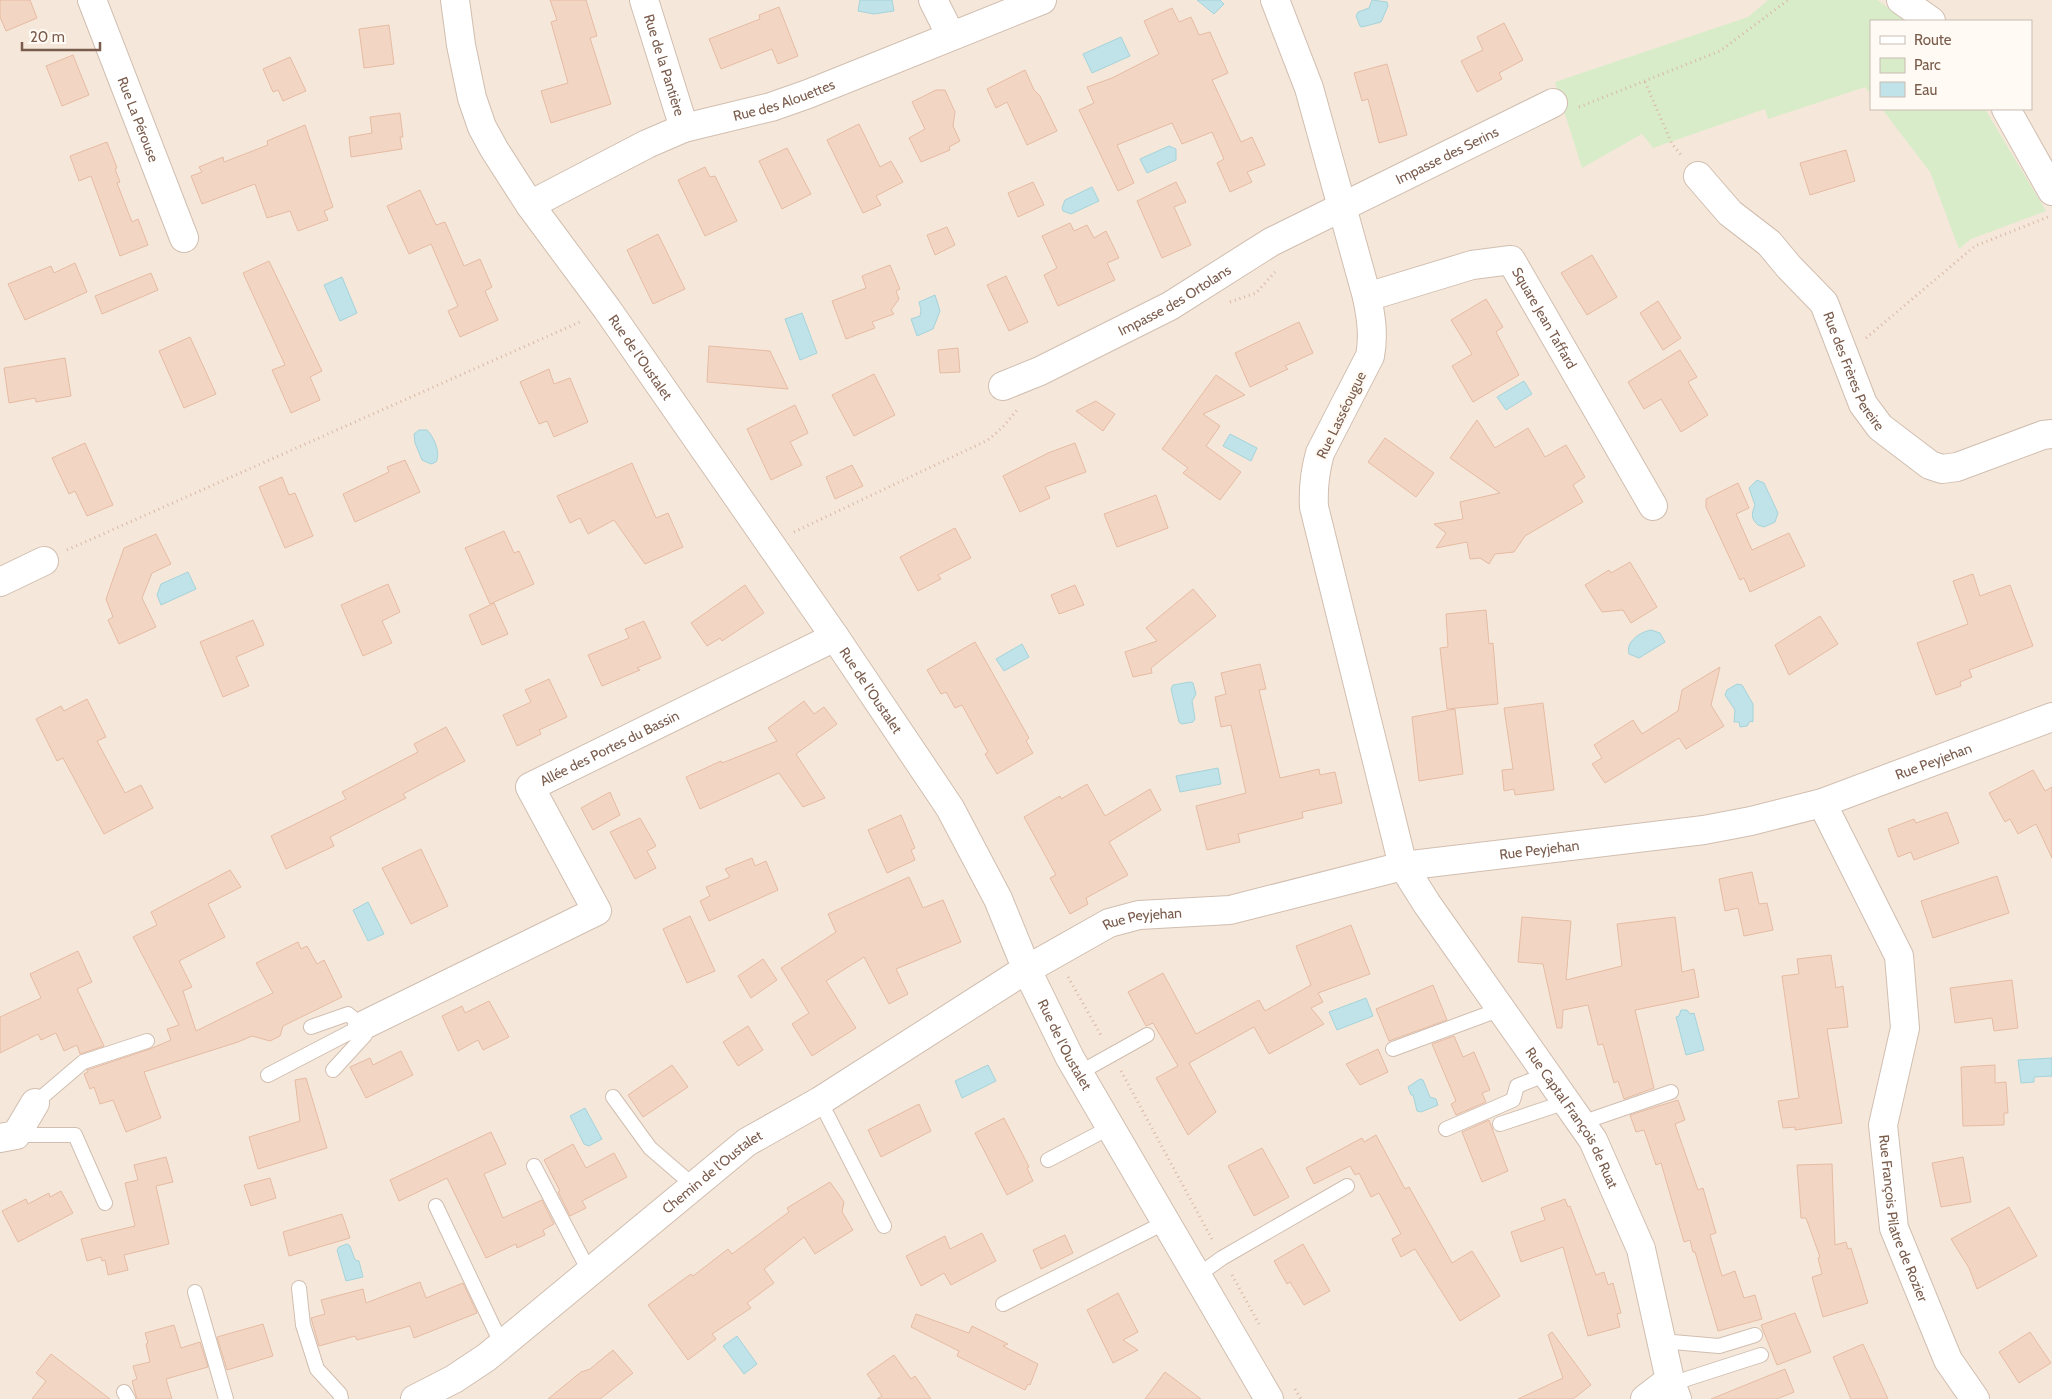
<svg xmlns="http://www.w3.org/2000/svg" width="2052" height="1399" viewBox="0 0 2052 1399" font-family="Cabin,sans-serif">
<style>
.residential{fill:#f5e8da;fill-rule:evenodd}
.green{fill:#d8ecc9}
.water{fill:#bfe3e8;stroke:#a5d3da}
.building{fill:#f3d5c3;stroke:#e6bba3}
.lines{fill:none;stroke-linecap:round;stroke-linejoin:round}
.service-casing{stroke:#d1beb0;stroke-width:16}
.minor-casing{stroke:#d1beb0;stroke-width:30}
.tertiary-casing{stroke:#d1beb0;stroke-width:30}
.path{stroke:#d9b8a5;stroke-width:3;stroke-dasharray:1 4;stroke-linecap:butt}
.service{stroke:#fff;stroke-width:14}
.minor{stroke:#fff;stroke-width:28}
.tertiary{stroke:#fff;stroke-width:28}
.labels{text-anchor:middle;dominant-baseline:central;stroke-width:4.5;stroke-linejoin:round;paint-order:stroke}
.street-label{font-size:14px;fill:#7a5c4d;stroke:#fffaf3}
</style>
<rect width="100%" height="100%" fill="#fdf6ec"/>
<!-- residential -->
<path class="residential" d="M0 0H2052V1399H0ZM1871 21H2031V109H1871Z"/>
<!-- green -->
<path class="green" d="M1768 0H1877L1907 21H1871V94L1865 87 1768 119 1765 109 1653 148 1642 134 1582 168 1555 82 1748 17Z
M1882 109H1985L2046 211 1971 239 1959 249 1930 172Z"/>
<!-- water -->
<path class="water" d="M860 0H892L894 11 874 14 858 11Z
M1197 0H1220L1224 4 1214 14Z
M1372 0 1387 2 1388 6 1381 22 1362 27 1360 26 1356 16 1358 12 1369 8Z
M1121 37 1130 56 1092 73 1083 54Z
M1169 146 1176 149V160L1147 173 1140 159Z
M1092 187 1099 201 1071 214 1063 211 1062 208 1065 200Z
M342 277 357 313 340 321 324 285Z
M935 295 940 311 933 329 917 336 911 319 920 316 921 310 919 302Z
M802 313 817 353 800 360 785 319Z
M1524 381 1532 394 1506 410 1497 397Z
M419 430H427C434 437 441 453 436 462L431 464 422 460 415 443 414 434Z
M1230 434 1257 448 1251 461 1223 446Z
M1757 480 1764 483 1778 513 1775 522 1764 527 1758 525C1750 518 1752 513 1755 505L1749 488Z
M188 572 196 589 161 605 157 595 161 584Z
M1651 630 1660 633 1665 642 1639 658 1629 654C1625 642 1640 632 1651 630Z
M1022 644 1029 657 1004 671 996 659Z
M1190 682 1193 683 1196 694 1192 701 1195 719 1193 722 1182 724 1179 722 1171 689 1173 685Z
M1737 684 1742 685 1753 704V722L1750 721 1747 726 1740 727 1739 722H1734L1735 710 1725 695 1727 690Z
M1218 768 1221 784 1180 792 1176 776Z
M368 902 384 934 368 941 353 910Z
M1366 998 1373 1016 1337 1030 1329 1012Z
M1681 1010H1687L1690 1014 1694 1013 1704 1050 1686 1055 1676 1017 1679 1016Z
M2052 1058V1076L2034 1077V1082L2021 1083 2018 1060Z
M988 1065 996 1081 962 1098 955 1081Z
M1420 1079 1423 1080 1430 1097 1436 1099 1438 1105 1421 1112 1417 1111 1413 1095H1411L1408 1087Z
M585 1108 602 1139 589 1146 584 1144 570 1116Z
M347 1244 350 1246 355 1260 359 1261 363 1277 346 1281 337 1250 339 1247Z
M737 1336 757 1364 744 1374 723 1346Z"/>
<!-- building -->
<path class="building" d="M0 0H30L37 18 6 31 0 17Z
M550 0H586L597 36 590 38 611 104 551 123 541 91 568 83 551 22 557 20Z
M779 7 798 56 778 64 772 49 721 69 709 39 760 19 759 15Z
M1172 8 1179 22 1191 17 1199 35 1210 32 1228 73 1212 80 1241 142 1252 137 1265 165 1247 172 1252 182 1230 192 1217 163 1224 159 1212 132 1182 144 1172 123 1117 145 1134 183 1118 191 1079 110 1094 103 1087 87 1112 78 1159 54 1144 21Z
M1504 23 1523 60 1499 73 1502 79 1477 92 1461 61 1483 50 1477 37Z
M389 25 394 64 364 68 359 29Z
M73 55 89 95 62 106 46 66Z
M290 57 306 91 283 101 278 90 273 92 263 69Z
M1387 64 1407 135 1379 143 1368 99 1362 101 1354 73Z
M1025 70 1034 90 1040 96 1057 131 1027 145 1007 102 996 108 987 89Z
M936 90H945L955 112 953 126 960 141 949 147 950 150 921 162 909 138 925 129 912 102Z
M400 113 403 137H400L402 149 351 157 349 137 372 133 370 117Z
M859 124 880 167 891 161 903 182 876 196 881 205 863 213 827 140Z
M305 125 333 207 324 211 328 220 298 231 290 211 267 218 255 184 202 204 191 176 202 172 199 167 223 157 224 162 268 145 267 141Z
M107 142 117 168 115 169 120 182 117 183 132 222 138 219 148 245 120 256 91 176 79 181 70 156Z
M787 148 811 194 782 209 759 161Z
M1846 150 1855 181 1810 195 1800 163Z
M705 167 710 177 715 176 737 221 705 236 678 180Z
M1033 182 1044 205 1018 217 1008 193Z
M1176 182 1186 202 1174 207 1191 245 1162 258 1137 201Z
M420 190 436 225 445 222 464 266 480 259 492 287 485 291 498 320 460 337 448 311 458 306 431 244 409 254 387 206Z
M1070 223 1074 231 1087 225 1094 238 1106 231 1119 258 1107 263 1115 280 1058 306 1044 275 1057 268 1042 236Z
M947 227 955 245 935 255 927 235Z
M658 234 685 289 653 304 627 250Z
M1592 255 1617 297 1587 315 1561 273Z
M269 261 322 371 310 377 320 400 291 413 272 370 285 365 243 273Z
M75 263 87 292 25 320 8 284 51 266 54 273Z
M890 265 900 289 896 291 899 299 891 310 894 314 872 322 875 328 846 339 832 301 866 288 862 276Z
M151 273 158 290 102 314 95 296Z
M1006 276 1028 322 1009 331 987 285Z
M1486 299 1503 327 1496 332 1519 375 1473 402 1452 366 1472 354 1451 320Z
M1658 301 1681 338 1663 350 1640 313Z
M1299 322 1313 353 1285 366 1288 369 1250 387 1235 353Z
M190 337 216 394 184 408 159 351Z
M709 346 770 351 788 389 707 382Z
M958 348 960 372 940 373 938 350Z
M1680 350 1697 377 1688 382 1708 415 1681 432 1661 399 1644 409 1628 382Z
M65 358 71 396 36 402 35 398 9 403 4 368Z
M549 369 554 384 570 378 588 422 554 437 547 421 539 424 520 382Z
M874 374 895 415 854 436 832 395Z
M1216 375 1245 395 1203 414 1220 426 1206 446 1241 472 1220 500 1183 473 1188 468 1162 449Z
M1096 401 1115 414 1103 431 1076 411Z
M795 405 808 433 790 442 802 465 771 480 747 429Z
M1477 420 1495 448 1528 428 1545 457 1566 445 1585 477 1573 485 1583 502 1525 536 1514 552 1495 554 1489 564 1480 558 1470 559 1467 542 1436 548 1446 533 1434 524 1463 519 1460 502 1500 493 1450 458Z
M1385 438 1434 473 1416 497 1368 462Z
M85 443 113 505 87 516 75 491 69 494 52 458Z
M1075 443 1086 472 1045 487 1050 498 1020 512 1003 476 1048 453Z
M405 460 420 492 355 522 343 494 389 472 387 467Z
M632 463 656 518 668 513 683 547 645 564 614 520 588 534 580 518 570 523 557 496Z
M852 465 863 486 835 499 826 477Z
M282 477 289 495 295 493 313 536 285 548 259 487Z
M1738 483 1749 508 1736 514 1752 550 1789 533 1805 566 1750 592 1744 578 1740 580 1706 507V499Z
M1156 495 1168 528 1117 547 1104 514Z
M955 528 971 558 938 575 941 579 918 591 900 557Z
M504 531 514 553 519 551 534 584 490 604 465 548Z
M156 534 171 564 152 573 142 598 156 627 119 644 108 620 113 617 106 599 124 548Z
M1630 562 1657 607 1631 623 1623 610 1602 612 1585 585 1609 570 1611 573Z
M1973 574 1980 596 2010 585 2033 646 1969 670 1972 677 1960 682 1961 686 1936 695 1917 643 1968 624 1953 581Z
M388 584 400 612 382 621 392 643 363 656 341 605Z
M745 585 764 613 722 641 720 638 707 646 691 623Z
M1075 585 1084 605 1059 614 1051 595Z
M1193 589 1216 616 1151 668 1152 673 1133 677 1125 652 1157 641 1146 628Z
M494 603 508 634 482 645 469 615Z
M1486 610 1489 644 1493 643 1498 704 1447 709 1440 648 1448 647 1446 614Z
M1820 616 1838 644 1789 675 1775 645Z
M253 620 264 645 236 657 249 686 223 697 200 642Z
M644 621 661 658 637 668 640 670 602 686 588 655 629 638 625 629Z
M975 642 1029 738 1026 741 1033 753 997 774 985 754 988 752 962 705 955 708 946 692 941 694 927 670Z
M1260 664 1266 689 1259 690 1280 778 1319 769 1320 775 1335 772 1342 803 1302 812 1303 818 1238 834 1240 842 1207 850 1196 806 1246 793 1231 725 1221 727 1215 697 1226 694 1221 673Z
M1720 667 1711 705 1724 726 1686 749 1679 738 1605 783 1592 764 1602 758 1594 745 1633 720 1642 734 1678 711 1682 690Z
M549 679 567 717 539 730 541 734 517 746 503 715 531 702 525 690Z
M87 699 106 737 97 741 125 793 141 785 153 808 104 834 63 758 57 761 36 719 61 706 64 711Z
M804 701 814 714 824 707 837 724 796 754 825 798 803 807 779 773 700 809 686 777 721 761 722 763 777 741 768 728Z
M1543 703 1554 790 1515 795 1514 789 1504 791 1502 770 1513 769 1504 708Z
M1455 709 1463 774 1419 781 1412 717Z
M446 727 465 761 403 794 406 798 330 837 334 846 286 869 271 836 346 799 342 792 418 752 414 744Z
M2033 770 2045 791 2052 787V858L2036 824 2018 834 2010 819 2005 822 1989 793Z
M1087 784 1105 816 1150 789 1161 810 1109 842 1128 875 1086 898 1088 904 1070 914 1050 878 1056 875 1024 817 1060 796 1061 799Z
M610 792 620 815 593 830 581 808Z
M1947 812 1959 843 1914 860 1911 852 1898 857 1888 829 1914 819 1916 823Z
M901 815 915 848 911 850 915 860 887 873 868 830Z
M640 818 656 846 647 851 656 868 635 879 610 832Z
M421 849 448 906 411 924 382 868Z
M752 858 755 866 766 861 778 890 709 921 700 901 710 896 706 887 730 877 725 869Z
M230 870 241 887 208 904 225 937 179 961 192 987 183 991 196 1031 273 993 256 963 298 942 301 949 307 946 317 964 324 960 342 997 283 1026 280 1036 270 1041 252 1036 238 1042 144 1072 161 1118 126 1132 113 1100 100 1104 94 1087 90 1089 84 1074 88 1072 87 1070 150 1049 171 1040 167 1029 179 1025 133 937 157 925 151 912Z
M1752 872 1759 904 1767 903 1773 930 1744 936 1738 908 1725 911 1719 879Z
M1997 876 2009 913 1933 938 1921 901Z
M909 877 923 908 943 900 961 942 896 969 908 994 889 1004 864 957 826 981 856 1028 812 1056 792 1024 809 1013 781 968 836 932 828 914Z
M690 916 715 971 687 983 663 929Z
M1522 917 1571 921 1566 980 1622 966 1617 924 1675 917 1682 972 1694 969 1699 997 1635 1010 1654 1088 1624 1099 1618 1081 1614 1083 1603 1044 1598 1045 1588 1005 1563 1010 1562 1028H1557L1543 964 1518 962Z
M1351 925 1370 974 1318 993 1323 1002 1311 1008 1324 1024 1269 1054 1254 1027 1189 1063 1216 1112 1188 1135 1156 1078 1178 1066 1153 1023 1146 1026 1128 992 1163 973 1196 1034 1259 1000 1265 1011 1311 985 1296 946Z
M78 951 92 982 77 989 104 1046 80 1054 77 1045 64 1051 56 1033 41 1040 38 1034 0 1053V1017L41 998 30 974Z
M1831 955 1836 988 1843 986 1848 1027 1827 1029 1842 1123 1795 1130V1127L1783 1128 1778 1101 1799 1098 1782 976 1799 974 1797 959Z
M763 959 777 980 751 998 738 976Z
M2012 980 2018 1028 1994 1031 1992 1018 1955 1023 1950 988Z
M1433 985 1447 1020 1389 1041 1376 1009Z
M489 1001 509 1037 483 1050 478 1040 458 1051 442 1016 462 1006 465 1013Z
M748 1026 763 1050 738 1066 723 1042Z
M1454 1036 1463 1057 1474 1052 1490 1090 1482 1093 1486 1102 1456 1115 1451 1104 1456 1101 1432 1044Z
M1378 1049 1388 1072 1360 1085 1346 1064Z
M401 1051 413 1075 366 1098 350 1067 370 1058 373 1065Z
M672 1065 688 1087 643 1117 628 1095Z
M1995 1065V1083L2006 1082 2008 1113H2004V1125L1963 1126 1961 1067Z
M306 1078 327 1148 258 1169 249 1137 300 1121 295 1080Z
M1678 1100 1685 1120 1675 1124 1698 1190 1703 1188 1716 1233 1710 1235 1722 1276 1735 1271 1744 1298 1755 1295 1762 1319 1718 1331 1695 1252H1693L1690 1240 1684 1242 1661 1163 1656 1165 1644 1130 1636 1132 1630 1115Z
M919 1104 931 1131 881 1157 868 1130Z
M1004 1118 1029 1167 1027 1168 1033 1181 1007 1195 975 1133Z
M1489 1120 1508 1171 1482 1182 1462 1132Z
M491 1132 506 1164 484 1174 503 1218 542 1200 554 1224 543 1230 545 1235 517 1248 516 1244 486 1258 447 1178 399 1201 390 1180Z
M1376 1135 1405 1189 1409 1187 1452 1263 1472 1251 1500 1296 1460 1321 1415 1249 1401 1257 1392 1239 1401 1234 1379 1193 1371 1197 1359 1173 1355 1175 1350 1166 1314 1184 1306 1168 1362 1138 1364 1142Z
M573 1144 586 1168 614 1153 627 1177 582 1201 586 1208 570 1216 558 1192 560 1191 544 1160Z
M1262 1148 1289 1197 1254 1216 1228 1166Z
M166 1157 173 1182 156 1186 169 1244 124 1255 128 1270 108 1275 105 1260 102 1261 101 1257 87 1261 81 1239 135 1226 125 1183 138 1180 134 1165Z
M1963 1157 1971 1202 1941 1207 1932 1163Z
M1832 1164 1835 1245 1846 1242 1848 1249 1851 1248 1868 1303 1823 1317 1812 1277 1822 1274 1818 1258 1820 1257 1806 1218H1801L1797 1165Z
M270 1178 276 1198 251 1206 244 1185Z
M830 1182 844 1202 842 1212 853 1230 815 1254 804 1237 764 1269 774 1283 747 1303 751 1308 712 1334 716 1339 688 1360 648 1305 691 1274 693 1276 728 1249 732 1254 789 1212 787 1208Z
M61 1191 73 1213 18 1242 2 1211 26 1199 28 1204 49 1193 50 1197Z
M1565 1199 1568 1207 1570 1206 1596 1275 1604 1272 1608 1285 1613 1283 1621 1313 1617 1314 1620 1327 1588 1336 1563 1247 1521 1262 1511 1232 1545 1220 1541 1208Z
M2009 1207 2037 1256 1977 1289 1969 1268 1951 1239Z
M342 1214 350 1238 289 1256 283 1232Z
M982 1233 996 1261 951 1285 944 1273 921 1286 906 1256 945 1236 950 1249Z
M1065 1235 1073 1253 1041 1269 1033 1250Z
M1303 1244 1330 1291 1304 1305 1290 1282 1287 1284 1274 1261Z
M420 1282 426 1298 463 1283 477 1313 414 1338 410 1326 357 1340 355 1336 319 1346 311 1318 325 1314 321 1300 363 1289 366 1303Z
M1118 1293 1138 1332 1123 1340 1138 1350 1113 1363 1087 1310Z
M1795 1313 1811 1352 1777 1365 1761 1325Z
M916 1314 969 1333 972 1326 1008 1344 1003 1346 1038 1364 1030 1385 1028 1384 1025 1390 957 1356 959 1351 911 1327Z
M263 1324 273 1356 227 1370 217 1337Z
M174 1325 181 1348 200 1342 208 1367 166 1379 172 1399H137L132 1381 137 1379 133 1366 150 1362 146 1344 148 1343 145 1333Z
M1552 1332 1591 1385 1573 1399H1518L1563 1378 1548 1335Z
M2030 1332 2051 1363 2019 1383 1999 1352Z
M1863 1344 1888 1399H1851L1833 1357Z
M613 1350 633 1373 600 1399H548L581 1372 590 1369Z
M51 1354 110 1399H32L46 1381 36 1373Z
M894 1355 911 1379 915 1376 931 1399H877L882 1396 867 1374Z
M1785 1369 1794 1392 1777 1399H1711Z
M1165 1372 1201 1399H1145Z"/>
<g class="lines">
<defs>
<path id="service" d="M311 1027 348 1014 362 1026 365 1035 333 1070
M1393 1049 1501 1009
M1079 1073 1147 1035
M268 1075 362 1026
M613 1097 650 1148 694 1186
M820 1101 884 1226
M35 1103 83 1062 147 1041
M1581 1123 1671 1092
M1500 1124 1566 1102
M1446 1129 1513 1100 1517 1086 1547 1074
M16 1135H75L105 1203
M1048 1160 1111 1127
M534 1166 590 1273
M436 1206 502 1345
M1197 1276 1222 1258 1347 1186
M299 1288 303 1325 317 1369 340 1394 341 1399
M195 1292 226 1399
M1003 1304 1166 1222
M1661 1341 1719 1346 1755 1335
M1671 1384 1761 1355
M124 1392 128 1399"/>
<g id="minor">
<path id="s1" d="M92 0 184 238"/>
<path id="s2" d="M644 0 684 128"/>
<path d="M933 0 951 36"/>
<path id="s3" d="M1275 0 1309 88 1367 297C1371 317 1374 335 1370 356L1320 453C1315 471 1313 489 1314 507L1403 866 1427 904 1593 1140 1641 1249 1670 1380 1677 1399"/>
<path d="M1901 0 1931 21"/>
<path d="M2006 109 2052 191"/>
<path id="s4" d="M1698 176 1730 213 1769 243 1789 267 1824 303 1863 404 1880 427 1930 465 1942 469 1957 467 2043 435 2052 434"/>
<path id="s5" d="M530 205 647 144 684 128 771 107 808 94 1042 0"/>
<path id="s6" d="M1367 297 1472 265 1511 260 1653 506"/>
<path id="s7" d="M1003 386 1040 371 1170 306 1271 242 1553 103"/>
<path d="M0 582 44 561"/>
<path id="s8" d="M1822 803 1899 956 1905 1028 1883 1125 1894 1228 1948 1360 1975 1399"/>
<path id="s9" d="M362 1026 597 911 530 787 835 637"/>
<path d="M0 1138 16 1135 35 1103"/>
<path id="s10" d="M415 1399 454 1379 487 1357 747 1142 820 1101 1017 975 1109 923 1139 915 1230 910 1403 866 1704 830 1751 821 1822 803 2052 717"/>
<path d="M1645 1399 1670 1380"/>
</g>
<g id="tertiary">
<path id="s11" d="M455 0 461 45 472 98 482 127 494 149 530 205 607 309 835 637 950 808 998 899 1027 970 1070 1058 1269 1399"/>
</g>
</defs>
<!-- service casing -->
<use href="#service" class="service-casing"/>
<!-- minor casing -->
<use href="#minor" class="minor-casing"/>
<!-- tertiary casing -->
<use href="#tertiary" class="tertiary-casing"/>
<!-- path -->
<path class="path" d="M1645 82 1672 144 1682 156
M1579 107 1720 51 1788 0
M1230 302 1256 293 1275 272
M1866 338 1975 246 2048 217
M794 532 988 440 1003 427 1017 410
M67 550 582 321
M1068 977 1102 1037
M1121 1071 1213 1241
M1232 1275 1259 1324
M1295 1389 1301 1399"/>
<!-- service -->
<use href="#service" class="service"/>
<!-- minor -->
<use href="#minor" class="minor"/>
<!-- tertiary -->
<use href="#tertiary" class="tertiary"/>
</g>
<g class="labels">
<!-- street labels -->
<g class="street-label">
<text stroke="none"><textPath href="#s2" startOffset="68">Rue de la Pantière</textPath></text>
<text stroke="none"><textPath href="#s5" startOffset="276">Rue des Alouettes</textPath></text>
<text stroke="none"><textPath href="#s1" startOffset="128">Rue La Pérouse</textPath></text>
<text stroke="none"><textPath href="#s7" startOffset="501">Impasse des Serins</textPath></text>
<text stroke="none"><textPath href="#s7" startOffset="192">Impasse des Ortolans</textPath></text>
<text stroke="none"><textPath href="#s6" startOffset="216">Square Jean Taffard</textPath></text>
<text stroke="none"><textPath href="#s11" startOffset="410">Rue de l'Oustalet</textPath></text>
<text stroke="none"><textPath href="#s4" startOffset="254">Rue des Frères Pereire</textPath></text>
<text transform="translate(1341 415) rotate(-64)">Rue Lasséougue</text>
<text stroke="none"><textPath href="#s11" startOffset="815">Rue de l'Oustalet</textPath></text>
<text stroke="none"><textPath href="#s9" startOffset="491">Allée des Portes du Bassin</textPath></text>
<text stroke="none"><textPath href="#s10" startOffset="1688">Rue Peyjehan</textPath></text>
<text stroke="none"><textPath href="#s10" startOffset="1282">Rue Peyjehan</textPath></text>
<text stroke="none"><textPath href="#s10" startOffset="878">Rue Peyjehan</textPath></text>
<text stroke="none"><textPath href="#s11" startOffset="1220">Rue de l'Oustalet</textPath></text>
<text stroke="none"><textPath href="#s3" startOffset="1208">Rue Captal François de Ruat</textPath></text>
<text stroke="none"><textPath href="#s10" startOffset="375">Chemin de l'Oustalet</textPath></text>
<text stroke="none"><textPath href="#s8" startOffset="439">Rue François Pilatre de Rozier</textPath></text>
</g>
</g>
<!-- legend -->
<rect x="1870" y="20" width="162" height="90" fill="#fffaf3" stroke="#cabbb1"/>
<rect x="1880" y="36" width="25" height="8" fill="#ffffff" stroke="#cabbb1"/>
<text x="1914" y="45" font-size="15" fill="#7a5c4d">Route</text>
<rect x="1880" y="58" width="25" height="15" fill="#d8ecc9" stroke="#cabbb1"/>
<text x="1914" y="70" font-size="15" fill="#7a5c4d">Parc</text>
<rect x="1880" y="82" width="25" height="15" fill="#bfe3e8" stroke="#cabbb1"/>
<text x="1914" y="95" font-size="15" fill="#7a5c4d">Eau</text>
<!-- scale -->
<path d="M22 42v8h78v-8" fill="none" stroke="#7a5c4d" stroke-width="2.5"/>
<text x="30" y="42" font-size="15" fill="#7a5c4d" stroke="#fffaf3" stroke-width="4" paint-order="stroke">20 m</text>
</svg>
